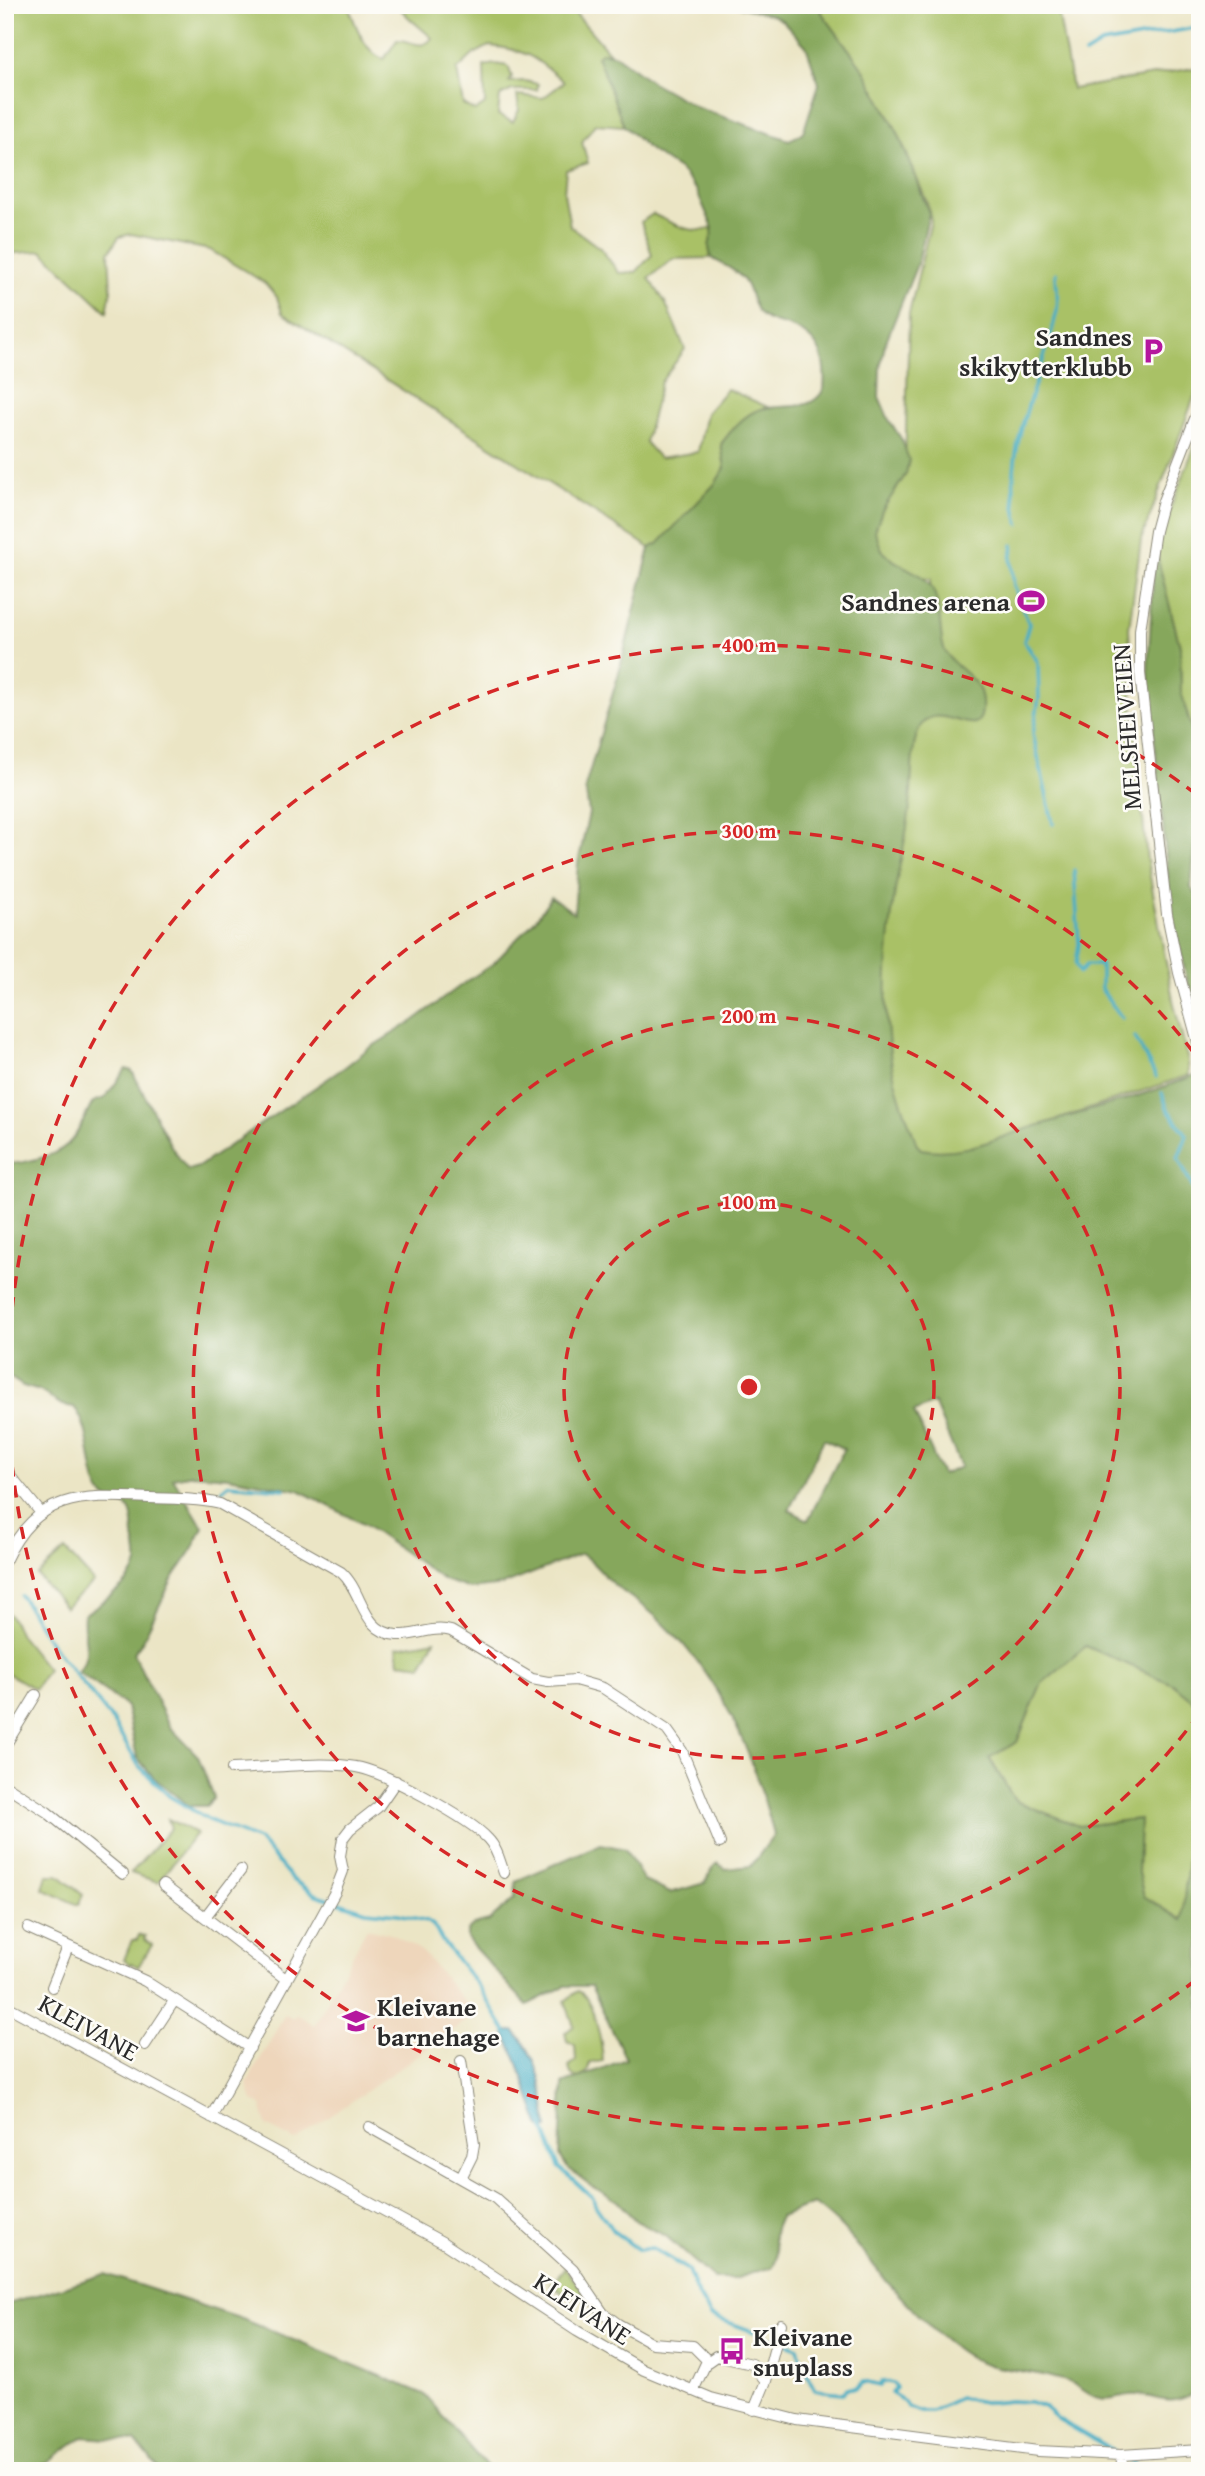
<svg xmlns="http://www.w3.org/2000/svg" width="1205" height="2476" viewBox="0 0 1205 2476" font-family="'Gentium Book Plus',serif">
<style>
.built{fill:#eed6bb}
.green{fill:#a9c166;stroke:#6a7648;stroke-width:2;fill-rule:evenodd}
.forest{fill:#86a75b;stroke:#586943;stroke-width:2;fill-rule:evenodd}
.water{fill:#46aec5;stroke:#386c78;stroke-width:2}
.lines{fill:none;stroke-linecap:round;stroke-linejoin:round}
.stream{stroke:#46aec5;stroke-width:3.5}
.minor-casing{stroke:#8b8878;stroke-width:12}
.minor{stroke:#fff;stroke-width:10}
.ring{fill:none;stroke:#d62828;stroke-width:3.5;stroke-dasharray:12 9}
.labels{text-anchor:middle;dominant-baseline:central;stroke-width:5;stroke-linejoin:round;paint-order:stroke}
.poi-label{font-size:26px;font-weight:bold;fill:#2b2b2b;stroke:#fdfcf7;text-anchor:end}
.street-label{font-size:26px;fill:#2b2b2b;stroke:#fdfcf7}
.centre{fill:#d62828;stroke:#fdfcf7;stroke-width:3.5}
.ring-label{font-size:21px;text-anchor:middle;font-weight:bold;fill:#d62828;stroke:#fdfcf7;stroke-width:5;stroke-linejoin:round;paint-order:stroke}
</style>
<rect width="100%" height="100%" fill="#fdfcf7"/>
<filter id="ink" filterUnits="userSpaceOnUse"><feTurbulence type="fractalNoise" baseFrequency=".0143" numOctaves="2"/><feDisplacementMap in="SourceGraphic" scale="14" xChannelSelector="R" yChannelSelector="G"/><feConvolveMatrix kernelMatrix="1 2 1 2 8 2 1 2 1" color-interpolation-filters="sRGB"/></filter>
<filter id="wash" filterUnits="userSpaceOnUse"><feTurbulence type="fractalNoise" baseFrequency=".00686" numOctaves="4" result="noise"/><feDisplacementMap in="SourceGraphic" scale="28" xChannelSelector="R" yChannelSelector="G"/><feGaussianBlur stdDeviation="1.57" result="paint"/><feColorMatrix in="noise" values="0 0 0 0 0 0 0 0 0 0 0 0 0 0 0 0 0 1.4 0 .05"/><feComposite in="paint" operator="in"/></filter>
<g filter="url(#wash)">
<rect width="100%" height="100%" fill="#ebe5c5"/>
<!-- built -->
<path class="built" d="M367 1928 394 1935 418 1949 428 1958 475 2015 295 2141 267 2126 261 2105 253 2101 247 2083 285 2014 294 2018 297 2013 314 2026Z"/>
<!-- green -->
<path class="green" d="M5 5H348C355 23 364 53 384 59L397 40C410 39 422 52 432 38 422 28 403 15 398 5H568L609 52H602L598 56 624 126 595 124 582 142 588 163 566 170 564 193 570 226 601 249 619 273 636 272 652 255 641 222 653 214C673 224 691 235 713 228L709 247 711 258 673 259 649 278 665 302 685 349 661 382 645 442 659 458 698 452 706 413 727 389 768 407C747 413 734 426 721 444L725 468 714 485 658 545 650 548 282 313 277 297 265 283 210 250 131 234 119 237 109 252 111 291 107 312 42 251 5 254ZM489 46C526 49 536 58 564 82L543 98 517 95 519 110 513 122 498 115 500 96 512 90H537L538 84 525 81 509 82 512 77 508 66 495 64 484 66 485 104 475 111 463 104 457 70 474 54Z
M816 5H1057L1072 89 1200 67V381L1141 540 1129 628 1133 714 1147 860 1173 1000 1188 1061 1189 1075 903 1172 874 916 927 623 931 579 904 578 886 567 869 529 905 472 909 314 931 221 928 205 898 133 864 70Z
M1200 432V774L1197 749 1181 692 1180 647 1155 548Z
M65 1550 94 1582 65 1607 37 1575Z
M5 1609 14 1622 19 1634 47 1669 35 1689 5 1672Z
M435 1640 422 1665 399 1662 397 1647Z
M1086 1646 1173 1684 1200 1706V1790L1194 1796 1183 1920 1144 1897 1138 1873 1140 1819 1079 1826 1015 1801 989 1757 1017 1742 1041 1684Z
M168 1819 196 1833 158 1882 131 1873 171 1828Z
M47 1875H58L83 1895 78 1905 43 1889Z
M139 1935 145 1936 144 1939 152 1945 138 1967 131 1963 130 1965 124 1960 132 1940H137Z
M578 1991C594 1997 602 2044 603 2061L589 2063C590 2078 570 2085 569 2066L576 2061 575 2045 567 2041 565 2033 574 2026 565 2001Z
M565 2268 584 2292 571 2299 550 2284Z"/>
<!-- forest -->
<path class="forest" d="M732 5H816L864 70 898 133 929 213 918 262 885 344 880 369 879 397 889 420 902 440 909 460 906 474 882 511 875 531C877 537 879 545 883 551 893 565 918 569 930 585 945 607 936 640 948 656 960 672 981 679 982 702 986 759 924 676 914 747 911 766 912 786 910 805 907 839 897 871 893 905 886 959 882 1026 895 1080 900 1102 910 1124 917 1145L921 1149C960 1157 999 1137 1036 1126 1091 1110 1147 1095 1200 1073V1706L1173 1684 1086 1646 1041 1684 1017 1742 989 1758 1015 1801 1079 1826 1140 1819 1138 1873 1144 1896 1182 1920 1194 1796 1200 1790V2368L1192 2394C1165 2409 1154 2393 1130 2395 1120 2396 1109 2401 1099 2398 1088 2396 1081 2387 1071 2383 1035 2368 991 2374 959 2351 934 2333 910 2307 890 2285 863 2254 849 2229 814 2204L780 2217C778 2222 774 2229 774 2234 772 2246 782 2256 772 2267L734 2279H714L666 2236 636 2221 617 2201 590 2185 567 2167 560 2156 563 2084 626 2059 591 1986H565L527 2005 473 1946 467 1938V1931L474 1925 489 1921 515 1898 516 1881 601 1844 625 1849 644 1881 670 1893 705 1883 714 1866 718 1863 725 1869 751 1866 774 1835C753 1754 725 1683 663 1623 648 1608 629 1597 612 1583 601 1574 594 1561 581 1554L503 1585 470 1589 444 1580 365 1525 299 1490 228 1477 193 1474 173 1478 203 1527 191 1552 171 1581 142 1642 133 1653 170 1727 198 1756 214 1798 206 1806H189L154 1778 137 1757 126 1706 78 1672C94 1651 81 1638 84 1615 102 1601 132 1586 137 1563 138 1554 135 1544 134 1536 133 1528 134 1516 129 1509 119 1496 105 1507 97 1485 88 1461 91 1427 74 1407L62 1405 40 1391 23 1386 5 1374V1163C14 1165 24 1162 33 1160 74 1151 75 1135 93 1102L105 1098 126 1069 132 1071 172 1148 188 1170 198 1167 345 1067 368 1049 413 1021 464 983 493 964 535 920 551 897 574 913 578 863 589 813 585 787 618 676 650 548 658 544 714 485 725 468 721 444C731 431 742 416 758 410 781 402 810 415 824 389 827 356 818 335 785 325 777 323 766 321 760 314 753 308 751 293 746 284 739 271 724 265 711 258L709 247 713 228 696 189 680 170 651 151 624 126 597 56 602 52 615 55 652 82 698 108 789 140 800 135 804 130 819 84 806 46 783 21 772 15ZM934 1403 961 1467 942 1475 914 1412ZM824 1439 844 1449 808 1520 789 1510Z
M1155 548 1180 647 1181 692 1197 749 1200 774V835L1195 846 1191 888 1200 899V1032L1172 918 1153 725 1148 667Z
M105 2274 245 2320 424 2394 490 2471H161L135 2441 83 2437 34 2471H5V2305Z"/>
<!-- water -->
<path class="water" d="M509 2031H514C540 2057 544 2093 548 2128H541L515 2055 505 2034Z"/>
<g class="lines">
<!-- stream -->
<path class="stream" d="M1085 54 1101 44 1200 27
M1019 524C998 451 1043 380 1057 310 1059 299 1056 285 1056 273
M1013 545 1011 561 1014 586 1029 624 1024 641 1038 662 1039 698 1033 734 1053 824
M1074 870 1079 944 1076 964 1080 973 1086 965H1101V989L1122 1018
M1135 1037 1156 1077
M1162 1093 1168 1110 1187 1135 1178 1158 1197 1196 1200 1211
M222 1490 229 1484 284 1489
M21 1596 51 1644 110 1717 139 1766 169 1796 209 1820 260 1841 292 1879 314 1894 366 1911 398 1914 427 1921 433 1925 443 1942 481 1990 508 2035
M543 2127 559 2167 593 2198 595 2205 613 2231 639 2250 652 2248 688 2270 696 2291 711 2316 798 2348 803 2367 815 2390 843 2393 847 2388H856L864 2382 880 2386 882 2381 893 2383 896 2388 891 2393 904 2401 907 2407 917 2411H932L959 2398 990 2403 1010 2401 1030 2402 1044 2407 1058 2419 1114 2452
M1123 2457 1146 2471"/>
</g>
</g>
<g filter="url(#ink)">
<g class="lines">
<defs>
<path id="minor" d="M1200 406 1163 501 1155 531 1140 630V673L1167 914 1179 973 1200 1050
M5 1469 41 1513
M5 1561C38 1491 83 1495 150 1498 173 1499 197 1498 220 1504L341 1572C363 1591 362 1633 397 1635 416 1636 432 1626 451 1631L532 1679 548 1682 575 1680 603 1688 667 1730 682 1751 720 1843
M5 1746 36 1695
M232 1769C269 1768 321 1761 356 1767 383 1771 470 1819 488 1839 497 1848 500 1862 504 1873
M5 1785 47 1812 123 1874
M163 1885 287 1980
M5 1896 7 1897
M205 1917 241 1870
M28 1928 145 1981 250 2048
M52 1987 68 1947
M5 2005 442 2242 577 2331 644 2370 711 2398 797 2420 1038 2451 1121 2455 1200 2450
M145 2045 174 2001
M211 2117 335 1892 343 1871 340 1856 343 1838 350 1829 378 1807 396 1781
M369 2127 495 2198 573 2269 603 2313 618 2324 652 2343 693 2346 708 2361
M461 2178 472 2156 474 2144 461 2061
M693 2391 706 2363 716 2356 752 2364 766 2381
M754 2410 766 2381 781 2324
M1121 2455 1123 2471"/>
</defs>
<!-- minor casing -->
<use href="#minor" class="minor-casing"/>
<!-- minor -->
<use href="#minor" class="minor"/>
</g>
</g>
<!-- distance rings -->
<g class="ring">
<circle cx="749" cy="1387" r="185"/>
<circle cx="749" cy="1387" r="371"/>
<path d="M1199 1714A556 556 0 1 1 1199 1060"/>
<path d="M1196 1980A742 742 0 1 1 1196 794"/>
</g>
<!-- icons -->
<defs>
<symbol id="parking-bare" viewBox="-9 -9 18 18"><path d="M-3.5-5.5H1a3.5 3.5 0 0 1 0 7H-1V5.5H-3.5ZM-1-3.4V-.6H.8a1.4 1.4 0 0 0 0-2.8Z" fill="#b5179e" stroke="#fdfcf7" stroke-width="2.5" paint-order="stroke"/></symbol>
<symbol id="stadium-bare" viewBox="-9 -9 18 18"><path d="M0-5a6.5 5 0 1 0 0 10a6.5 5 0 1 0 0-10ZM-3.5-1.8h7v3.6h-7Z" fill="#b5179e" stroke="#fdfcf7" stroke-width="2.5" paint-order="stroke"/></symbol>
<symbol id="school-bare" viewBox="-9 -9 18 18"><path d="M0-5L7-2L0 1L-7-2ZM-4 1L0 2.5L4 1V4Q0 6-4 4Z" fill="#b5179e" stroke="#fdfcf7" stroke-width="2.5" paint-order="stroke"/></symbol>
<symbol id="bus-bare" viewBox="-9 -9 18 18"><path d="M-5-6H5V4H4V6H2V4H-2V6H-4V4H-5ZM-3.5-4V0h7V-4ZM-3.5 1.2v1.5H-2V1.2ZM2 1.2v1.5H3.5V1.2Z" fill="#b5179e" stroke="#fdfcf7" stroke-width="2.5" paint-order="stroke"/></symbol>
</defs>
<g fill-rule="evenodd">
<use href="#parking-bare" x="1134" y="332" width="38" height="38"/>
<use href="#stadium-bare" x="1012" y="582" width="38" height="38"/>
<use href="#school-bare" x="337" y="2002" width="38" height="38"/>
<use href="#bus-bare" x="713" y="2332" width="38" height="38"/>
</g>
<g class="labels">
<!-- poi labels -->
<g class="poi-label">
<text x="1132" y="336">Sandnes<tspan x="1132" dy="30">skikytterklubb</tspan></text>
<text x="1010" y="601">Sandnes arena</text>
<text x="377" y="2006" text-anchor="start">Kleivane<tspan x="377" dy="30">barnehage</tspan></text>
<text x="753" y="2336" text-anchor="start">Kleivane<tspan x="753" dy="30">snuplass</tspan></text>
</g>
<!-- street labels -->
<g class="street-label">
<text transform="translate(1126 727) rotate(-94)">MELSHEIVEIEN</text>
<text transform="translate(89 2027) rotate(29)">KLEIVANE</text>
<text transform="translate(583 2308) rotate(33)">KLEIVANE</text>
</g>
</g>
<circle cx="749" cy="1387" r="10" class="centre"/>
<g class="ring-label">
<text x="749" y="652">400 m</text>
<text x="749" y="838">300 m</text>
<text x="749" y="1023">200 m</text>
<text x="749" y="1209">100 m</text>
</g>
<!-- margin -->
<rect width="1205" height="2476" fill="none" stroke="#fdfcf7" stroke-width="28"/>
</svg>
